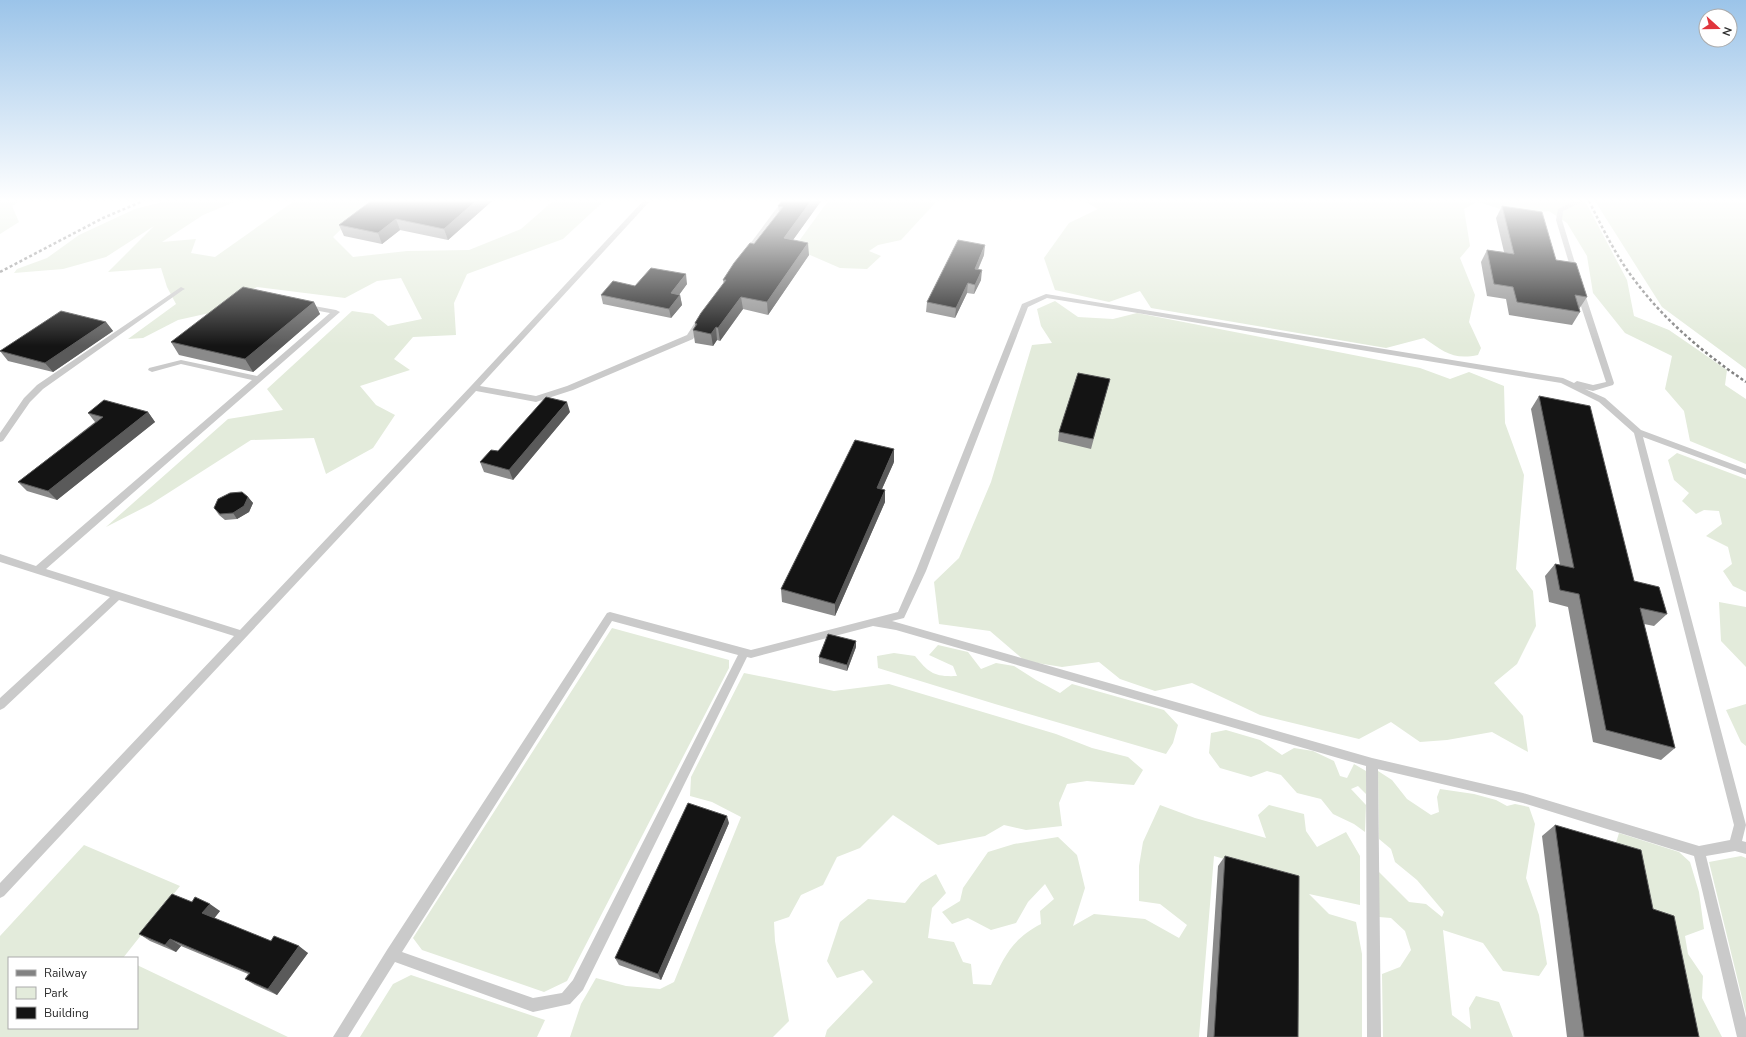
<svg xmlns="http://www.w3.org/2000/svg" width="1746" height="1037" viewBox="0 0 1746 1037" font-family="'Nunito Sans',sans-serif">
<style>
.green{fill:#e3ebdb}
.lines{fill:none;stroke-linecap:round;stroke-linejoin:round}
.lane{fill:#cacaca;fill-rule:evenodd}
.rail{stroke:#828282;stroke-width:2.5;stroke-dasharray:3 2.5;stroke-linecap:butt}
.wall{fill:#8a8a8a}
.shaded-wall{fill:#5a5a5a}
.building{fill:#141414;stroke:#5a5a5a}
</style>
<rect width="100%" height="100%" fill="#fff"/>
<!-- green -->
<path class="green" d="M0 201H20L12 206 19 222 0 234Z
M166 201H237L203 215 162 242 196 239 191 253 215 257 294 201H370L333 237 353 257 407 251 469 250 521 229 553 201H604L563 239 467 274 454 303 456 335 413 337 394 359 410 370 360 386 376 405 395 415 373 448 326 474 314 438 251 440 151 504 106 527 228 419 283 410 267 389 352 311 373 314 388 326 422 319 401 278 377 281 345 298 257 287 214 312 178 320 143 338 128 339 176 304 167 287 161 268 108 272 154 226 106 257 63 269 14 273 17 269 47 258 79 235 135 209Z
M828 201H937L901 240 878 245 869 251 881 256 867 269 840 268 794 248Z
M1084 201H1585L1627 280 1634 316 1669 330 1727 370 1725 385 1746 399V464L1690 441 1684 411 1665 389 1672 356 1625 333 1593 293 1587 256 1567 223 1549 211 1518 214 1477 202 1464 209 1470 246 1460 258 1475 295 1469 322 1481 348 1478 355C1453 360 1444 352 1424 338L1386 348 1151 308 1140 291 1109 302 1055 290 1044 258 1069 223 1098 209Z
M1595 201H1746V369L1662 307Z
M1055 301 1078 317 1113 319 1137 313 1420 368 1450 379 1469 372 1504 386 1505 423 1524 475 1516 569 1533 591 1536 626 1517 664 1494 683 1523 716 1528 752 1492 732 1447 740 1420 742 1391 722 1359 739 1260 715 1192 683 1155 691 1120 679 1099 662 1062 667 1025 661 990 631 939 624 934 582 959 558 991 482 1032 345 1052 343 1041 326 1037 309Z
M1677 453 1746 479V592L1733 586 1723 571 1732 564 1728 547 1706 536 1722 524 1719 511 1704 510 1696 514 1682 501 1689 493 1674 480 1668 460Z
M1719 602 1746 607V667L1721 641Z
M612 628 729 660V668L567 981 544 992 422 950 413 938Z
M938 645 968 652 981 669 996 663 1014 666 1036 680 1060 693 1072 684 1164 710 1178 725 1173 743 1166 754 995 704 878 668 877 656 894 653 915 656C929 673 934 677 957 676L953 666 929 655Z
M744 673 834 691 889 684 1056 734 1092 748 1128 757 1143 770 1134 785 1087 781 1067 784 1059 803 1062 826 1026 830 1004 825 985 836 938 845 893 815 860 848 837 857 823 885 801 895 789 917 774 922 775 941 789 1021 773 1037H570L581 1004 596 978 626 986 660 989 674 982 741 817 712 802 690 796 691 777Z
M1746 704V746L1741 742 1726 710Z
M1226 730 1260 740 1282 755 1294 748 1313 751 1334 761 1340 776 1347 778 1354 764 1366 771V794L1358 786 1351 789 1366 805 1365 832 1354 824 1333 814 1321 799 1297 793 1281 775 1267 771 1251 777 1220 768 1209 753 1211 733Z
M1378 771 1392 780 1407 799 1431 815 1439 812 1437 797 1440 789 1474 794 1496 800 1507 806 1515 804 1529 807 1535 824 1526 878 1539 915 1547 964 1539 976 1503 971 1483 943 1443 930 1452 1015 1471 1029 1469 1008 1476 996 1499 1002 1513 1037H1383L1382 974 1400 967 1411 950 1405 931 1391 918 1379 917V872L1409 902 1426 904 1442 917 1444 912 1417 880 1395 862 1391 849 1379 839Z
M1160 805 1195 818 1266 838 1258 815 1269 805 1304 814 1306 831 1317 847 1346 832 1360 856V905L1309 894 1329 914 1356 922 1362 954V1037H1298L1296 880 1214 856 1199 1037H825L827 1030 873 982 863 970 837 978 827 961 840 922 868 899 905 903 921 883 936 874 946 893 932 908 928 938 954 942 963 962 971 964 973 984 991 985C1004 957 1012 939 1041 924L1040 911 1054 899 1045 884 1028 902 1016 923 991 930 968 918 952 924 942 912 960 901 963 888 988 852 1014 844 1058 837 1077 855 1085 888 1073 926 1094 914 1145 919 1179 938 1187 925 1160 904 1139 901V866L1143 842Z
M1619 833 1679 852 1690 862 1699 892 1704 929 1685 936 1688 954 1703 976 1702 998 1722 1037H1688L1648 909 1615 846Z
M84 845 180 886 123 958H9V1028H137V965L288 1037H0V936Z
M1741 856 1746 858V1014L1709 862Z
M411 975 545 1020 537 1037H360L393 984Z"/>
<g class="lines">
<!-- lane -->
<path class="lane" d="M643 201H650L480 386 536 396 567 386 687 335 696 321H702L703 323 693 339 573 390 536 402 476 391 4 896 0 898V883L234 636 119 600 4 708 0 710V698L110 597 0 562V554L36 566 252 380 181 364 152 372 148 370 149 368 181 360 257 376 330 313 303 308V304L336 310 340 312 46 569 240 630 471 386Z
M782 201H788L748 254H744V252Z
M1574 201H1584L1563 211 1562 220 1578 273 1575 275 1572 273 1556 220 1558 209Z
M181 287 185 289 183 290 43 389 30 402 3 441 0 442V433L24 398 37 385Z
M1580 289 1584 291 1614 383 1613 385 1593 391 1585 389 1605 398 1641 430 1746 469V475L1643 437 1746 825 1742 841 1746 842V854L1735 851 1706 856 1746 1018V1037H1737L1694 856 1523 803 1378 769 1381 1037H1367L1366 766 896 630 873 626 751 658 747 657 583 990 570 1004 533 1012 395 962 348 1037H333L387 950 607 613 610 612 751 650 898 612 916 571 1022 304 1046 294 1563 378 1574 383 1577 381 1593 385 1606 382 1576 291ZM1047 298 1561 383 1599 402 1634 433 1734 825 1730 840 1699 846 1523 793 1372 758 892 621 904 618 926 571 1028 307ZM612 621 738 655 573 980 562 993 533 998 402 952Z"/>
<!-- rail -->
<path class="rail" d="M1589 201C1603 229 1617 258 1636 282 1666 322 1705 354 1746 382
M0 272 103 218 143 201"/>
</g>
<!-- wall -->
<path class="wall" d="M371 201H492L448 240 400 230 382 244 344 236 339 225Z
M782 201H821L793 240 809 255 768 315 743 309 720 341 717 340 713 346 695 343 693 330 695 326V323L724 284 723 280 754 244 779 212 778 206Z
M1502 206 1556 260 1587 297 1579 309 1580 312 1572 325 1509 315 1506 299 1487 296 1481 262 1487 250 1504 252 1496 218Z
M984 255 978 270 981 280 974 294 967 293 955 318 926 312 927 302Z
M687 284 679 295H680L682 305 671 318 603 304 601 295 635 286Z
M314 302 320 314 253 372 179 355 171 342Z
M106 322 113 331 53 372 8 361 0 351Z
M1110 379 1091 449 1058 441 1059 432Z
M1539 396 1634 581 1667 614 1654 626 1644 624 1675 748 1661 760 1593 742 1568 607 1549 602 1545 576 1555 564 1560 565 1531 409Z
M148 412 155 422 57 500 27 491 18 482 95 422 88 413Z
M570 412 513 480 484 472 480 462 498 451Z
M894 462 882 489 885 502 835 616 782 602 781 589Z
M248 497 253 503 249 512 237 519 225 520 219 515 214 508Z
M856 647 847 671 819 663V657Z
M729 823 661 980 619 965 615 958Z
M1555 825 1653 909 1699 1037H1567L1542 836Z
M1225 856 1298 1037H1207L1218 866Z
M192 902 220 911 214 918 271 941 308 953 277 995 255 985 245 979 248 974 181 946 176 952 150 941 139 934Z"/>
<!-- shaded-wall -->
<path class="shaded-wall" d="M476 201H492L448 240 444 229Z
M811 201H821L785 251 784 238Z
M396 219 400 230 382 244 378 233Z
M808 243 809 255 768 315 767 302Z
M985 245 984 255 974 278 975 269Z
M982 270 981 280 974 294 975 285Z
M686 274 687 284 673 303 671 293Z
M968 283 967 293 955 318 956 308Z
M680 295 682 305 671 318 669 309Z
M741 297 743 309 720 341 718 328Z
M314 302 320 314 253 372 245 359Z
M106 322 113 331 53 372 45 363Z
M716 327 717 340 713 346 711 334Z
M567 402 570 412 513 480 509 470Z
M148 412 155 422 57 500 48 491Z
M894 449V462L877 500V488Z
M885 490V502L835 616V604Z
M248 497 253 503 249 512 237 519 233 513Z
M856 641V647L847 671V665Z
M727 816 729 823 661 980 658 974Z
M210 904 220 911 213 920 202 913Z
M170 939 181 946 176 952 165 945Z
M299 946 308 953 277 995 268 989Z"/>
<!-- building -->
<path class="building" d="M371 201H476L444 229 396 219 378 233 339 225Z
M782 201H811L784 238 808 243 767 302 741 297 718 328 716 327 711 334 693 330 697 324 695 323 701 313 726 280H723L734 263 750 243 754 244 783 207 778 206Z
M1502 206 1542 212 1556 260 1576 263 1587 297 1575 295 1580 312 1517 302 1513 287 1494 284 1487 250 1514 254Z
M958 240 985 245 975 269 982 270 975 285 968 283 956 308 927 302Z
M651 268 686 274 671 293 680 295 669 309 601 295 613 281 635 286Z
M243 287 314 302 245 359 171 342Z
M61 311 106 322 45 363 0 351Z
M1078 373 1110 379 1093 439 1059 432Z
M1539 396 1590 406 1634 581 1659 587 1667 614 1640 608 1675 748 1606 730 1579 594 1560 590 1555 564 1574 568Z
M546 397 567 402 509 470 480 462 491 450 498 451Z
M104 400 148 412 48 491 18 482 103 417 88 413Z
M855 440 894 449 877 488 885 490 835 604 781 589Z
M242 492 248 497 244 506 233 513 220 514 214 508 218 499 230 493Z
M828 634 856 641 847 665 819 657Z
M688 803 727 816 658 974 615 958Z
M1555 825 1641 850 1653 909 1674 916 1699 1037H1584Z
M1225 856 1299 876 1298 1037H1214Z
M172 894 192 902 195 897 210 904 202 913 271 941 274 936 299 946 268 989 245 979 250 973 170 939 165 945 139 934Z"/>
<!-- sky -->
<linearGradient id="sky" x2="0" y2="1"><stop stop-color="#9bc4e9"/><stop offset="0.58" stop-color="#fff"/><stop offset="1" stop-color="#fff" stop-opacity="0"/></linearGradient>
<rect width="1746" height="346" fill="url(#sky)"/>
<!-- legend -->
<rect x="8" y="957" width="130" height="72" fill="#ffffff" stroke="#ababab"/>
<rect x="16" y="970" width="20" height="6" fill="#828282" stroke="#ababab"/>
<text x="44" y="977" font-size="12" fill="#2d2d2d">Railway</text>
<rect x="16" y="987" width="20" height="12" fill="#e3ebdb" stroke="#ababab"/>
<text x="44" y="997" font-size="12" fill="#2d2d2d">Park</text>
<rect x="16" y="1007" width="20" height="12" fill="#141414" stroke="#ababab"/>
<text x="44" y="1017" font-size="12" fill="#2d2d2d">Building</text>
<!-- north arrow -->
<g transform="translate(1718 28) rotate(111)"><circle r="19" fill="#ffffff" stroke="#ababab"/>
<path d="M0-3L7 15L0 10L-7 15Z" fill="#e0343c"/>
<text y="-6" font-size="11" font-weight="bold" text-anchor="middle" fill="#2d2d2d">N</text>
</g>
</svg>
